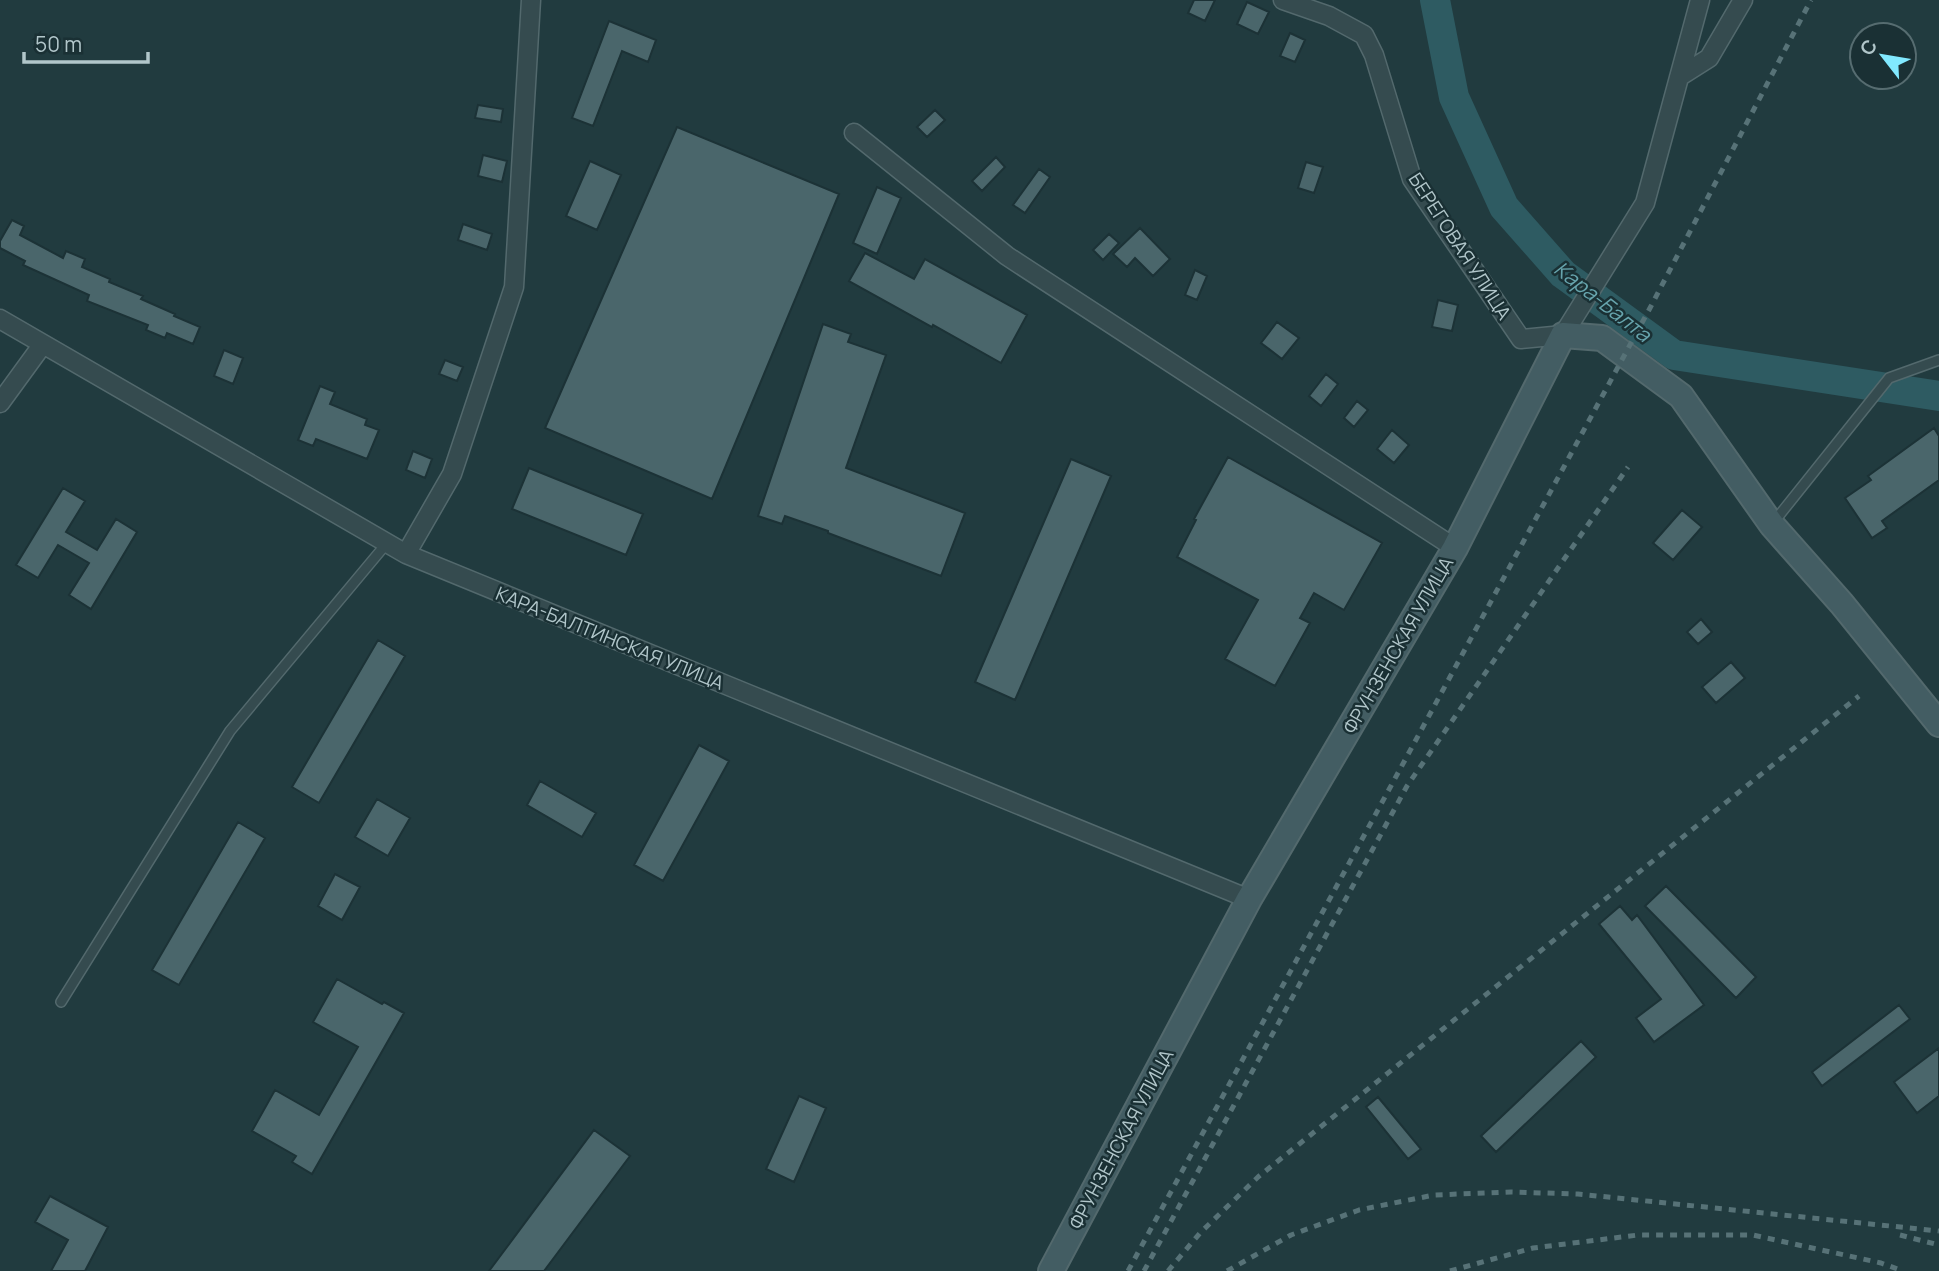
<svg xmlns="http://www.w3.org/2000/svg" width="1939" height="1271" viewBox="0 0 1939 1271" font-family="Manrope,sans-serif">
<style>
.lines{fill:none;stroke-linecap:round;stroke-linejoin:round}
.river{stroke:#2e5b62;stroke-width:30}
.building{fill:#4a666b;stroke:#1c3236;stroke-width:2}
.lane-casing{stroke:#53696d;stroke-width:12}
.street-casing{stroke:#53696d;stroke-width:21}
.secondary-casing{stroke:#53696d;stroke-width:28}
.lane{stroke:#354b4f;stroke-width:9}
.street{stroke:#354b4f;stroke-width:18}
.secondary{stroke:#435d63;stroke-width:24}
.rail{stroke:#577277;stroke-width:5;stroke-dasharray:7 7;stroke-linecap:butt}
.labels{text-anchor:middle;dominant-baseline:central;stroke-width:5;stroke-linejoin:round;paint-order:stroke}
.street-label{font-size:19px;fill:#b1c6ca;stroke:#1a3034}
.water-label{font-size:21px;font-style:italic;fill:#67a4ad;stroke:#1a3034}
</style>
<rect width="100%" height="100%" fill="#213b3f"/>
<g class="lines">
<!-- river -->
<path class="river" d="M1435 0 1454 97 1504 207 1563 274 1674 355 1939 396"/>
</g>
<!-- building -->
<path class="building" d="M1194 0H1215L1205 21 1188 13Z
M1247 2 1269 12 1258 34 1237 24Z
M609 21 656 40 648 62 622 51 593 126 572 118Z
M1290 33 1305 40 1295 62 1280 56Z
M478 105 503 109 501 122 475 118Z
M935 110 945 120 927 137 917 127Z
M677 127 839 194 712 499 545 428Z
M483 155 507 161 502 182 478 176Z
M996 157 1005 167 982 191 972 181Z
M590 161 621 175 597 230 566 216Z
M1306 162 1323 167 1314 193 1298 188Z
M1039 169 1050 177 1025 213 1013 205Z
M877 187 901 198 877 254 853 243Z
M12 220 24 226 20 235 63 258 66 251 85 259 82 267 110 279 109 282 143 296 141 299 175 314 174 316 200 327 193 344 167 333 165 338 146 330 148 325 87 301 89 295 23 265 25 261 0 248V241Z
M463 224 492 234 487 250 458 240Z
M1140 228 1170 259 1153 276 1135 258 1127 267 1113 254Z
M1109 234 1119 243 1103 260 1093 250Z
M865 253 914 279 925 259 1027 315 1001 363 933 325 932 327 849 281Z
M1195 270 1207 276 1197 300 1185 295Z
M1438 300 1458 305 1452 331 1432 327Z
M1277 322 1299 338 1282 359 1261 343Z
M823 324 851 334 848 342 886 355 846 468 965 513 941 576 828 533V531L785 516 782 524 758 516Z
M224 350 243 358 233 384 214 376Z
M445 360 463 367 457 381 439 374Z
M1326 374 1338 384 1321 406 1309 396Z
M320 386 335 392 330 404 367 419 365 425 379 430 367 459 316 439 313 446 298 440Z
M1357 401 1368 410 1354 427 1344 418Z
M1934 428 1939 436V480L1882 521 1887 528 1872 538 1845 498 1871 480 1868 476Z
M1392 430 1409 445 1394 463 1377 449Z
M413 451 432 459 425 478 406 470Z
M1228 457 1382 543 1344 610 1314 593 1300 618 1310 623 1275 686 1225 659 1258 600 1177 557 1196 520 1194 519Z
M1071 459 1111 476 1015 700 975 682Z
M529 468 643 514 626 555 512 509Z
M63 488 85 501 66 532 97 550 116 519 137 532 91 609 69 595 89 563 58 545 38 578 16 565Z
M1682 510 1702 527 1673 560 1653 543Z
M1701 619 1712 632 1698 644 1687 632Z
M378 640 405 656 319 803 292 787Z
M1731 662 1745 678 1716 703 1702 687Z
M699 745 729 761 663 881 634 865Z
M540 781 596 813 582 837 527 805Z
M377 799 410 818 388 856 355 837Z
M238 822 265 838 179 985 152 970Z
M335 874 360 887 342 920 318 906Z
M1666 886 1756 977 1736 998 1645 906Z
M1620 906 1632 920 1637 915 1704 1005 1654 1042 1636 1018 1661 999 1599 924Z
M337 979 382 1004 384 1002 404 1013 312 1174 292 1162 296 1156 252 1131 275 1090 319 1115 358 1047 313 1022Z
M1899 1005 1910 1019 1822 1086 1812 1072Z
M1581 1041 1596 1057 1496 1152 1481 1136Z
M1939 1048V1096L1917 1113 1894 1082Z
M799 1096 826 1108 794 1182 766 1169Z
M1378 1097 1421 1149 1408 1159 1366 1107Z
M594 1130 630 1156 544 1271H489Z
M50 1196 108 1227 85 1271H51L68 1240 35 1222Z"/>
<g class="lines">
<defs>
<path id="lane" d="M1773 523 1889 378 1939 360
M61 1002 230 731 387 543"/>
<path id="street" d="M1283 0 1329 16 1364 35 1374 55 1412 179 1521 339 1563 335 1645 203 1700 0
M1679 77 1709 58 1743 0
M854 133 1007 256 1455 548
M0 319 406 554 1249 899
M0 403 43 344
M406 554 452 474 514 287 531 0"/>
<path id="secondary" d="M1051 1271 1249 899 1455 548 1563 335 1602 338 1681 396 1772 525 1842 604 1939 724"/>
</defs>
<!-- lane casing -->
<use href="#lane" class="lane-casing"/>
<!-- street casing -->
<use href="#street" class="street-casing"/>
<!-- secondary casing -->
<use href="#secondary" class="secondary-casing"/>
<!-- lane -->
<use href="#lane" class="lane"/>
<!-- street -->
<use href="#street" class="street"/>
<!-- secondary -->
<use href="#secondary" class="secondary"/>
<!-- rail -->
<path class="rail" d="M1900 1235 1939 1245
M1128 1271 1650 308 1811 0
M1144 1271 1407 786 1628 467
M1168 1271 1200 1233 1258 1177 1859 696
M1227 1271 1291 1235 1359 1210 1434 1195 1511 1192 1578 1194 1939 1231
M1450 1271 1533 1248 1638 1235H1753L1881 1263 1903 1271"/>
</g>
<g class="labels">
<!-- street labels -->
<g class="street-label">
<text transform="translate(1460 246) rotate(57)">БЕРЕГОВАЯ УЛИЦА</text>
<text transform="translate(610 638) rotate(22)">КАРА-БАЛТИНСКАЯ УЛИЦА</text>
<text transform="translate(1398 645) rotate(-60)">ФРУНЗЕНСКАЯ УЛИЦА</text>
<text transform="translate(1121 1139) rotate(-62)">ФРУНЗЕНСКАЯ УЛИЦА</text>
</g>
<!-- water labels -->
<g class="water-label">
<text transform="translate(1603 301) rotate(38)">Кара-Балта</text>
</g>
</g>
<!-- north arrow -->
<g transform="translate(1883 56) rotate(301)"><circle r="33" fill="#1a3034" stroke="#566c70" stroke-width="2"/>
<path d="M0-5L12 26L0 18L-12 26Z" fill="#81e9ff"/>
<text y="-10" font-size="19" font-weight="bold" text-anchor="middle" fill="#b1c6ca">С</text>
</g>
<!-- scale -->
<path d="M24 52v10h124v-10" fill="none" stroke="#b1c6ca" stroke-width="3.5"/>
<text x="35" y="52" font-size="21" fill="#b1c6ca" stroke="#1a3034" stroke-width="5" paint-order="stroke">50 m</text>
</svg>
